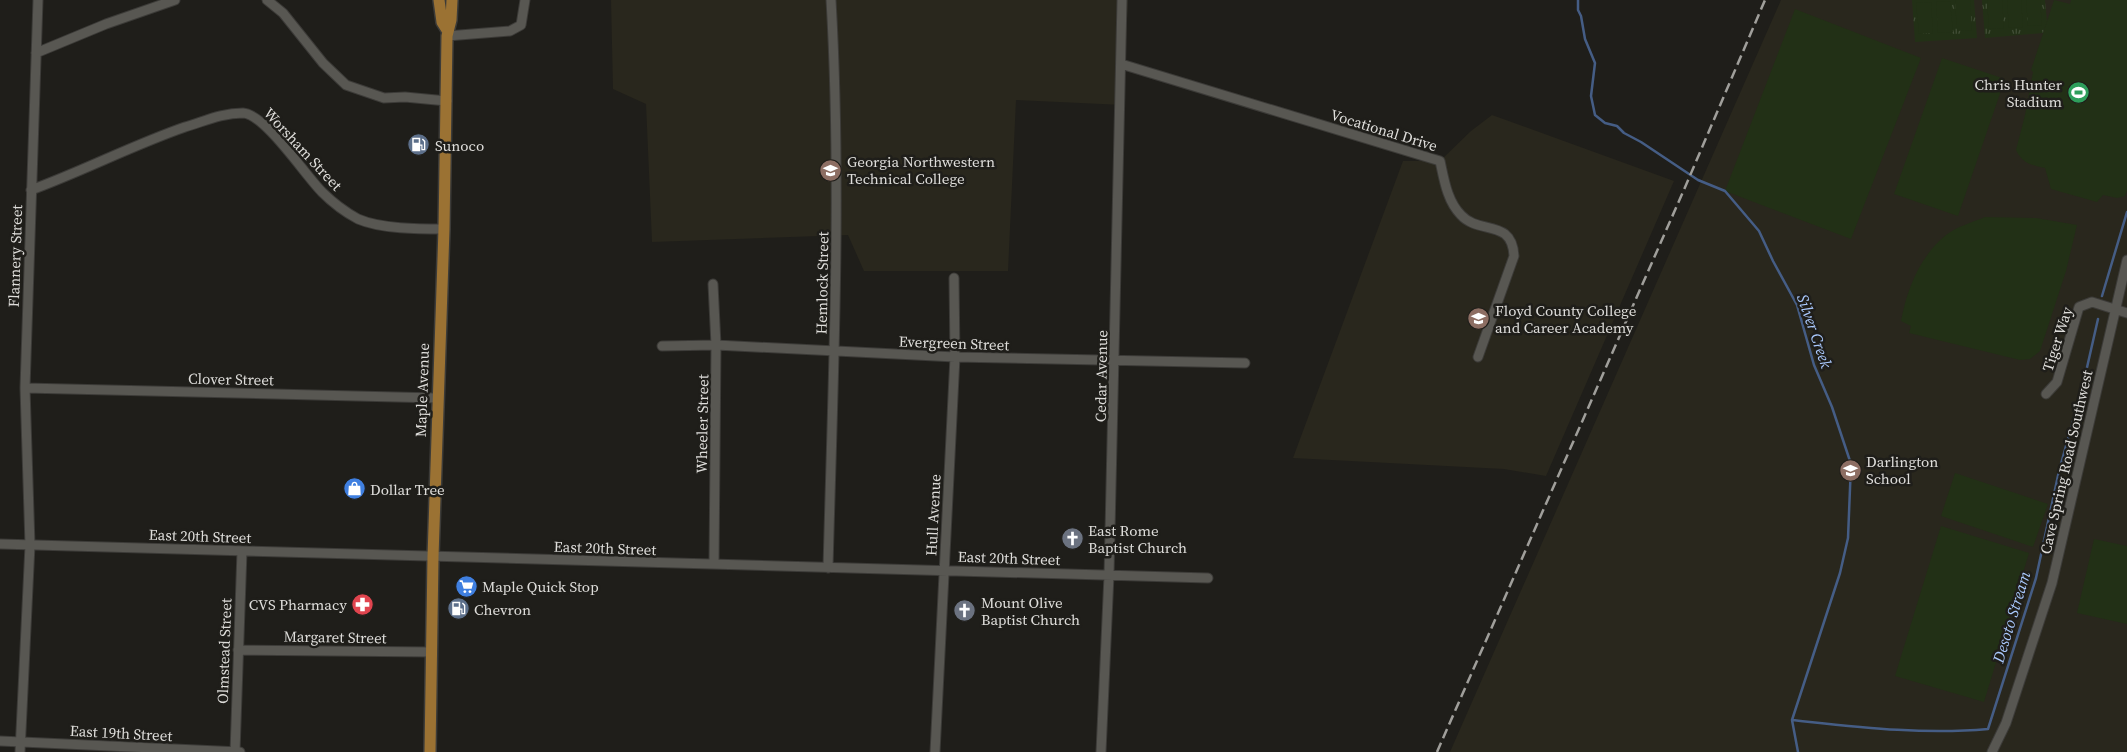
<svg xmlns="http://www.w3.org/2000/svg" width="2127" height="752" viewBox="0 0 2127 752" font-family="'Source Serif 4',serif">
<style>
.built{fill:#29271d}
.grass{fill:url(#grass-tufts)}
.garden{fill:#223016}
.lines{fill:none;stroke-linecap:round;stroke-linejoin:round}
.stream{stroke:#455d85;stroke-width:2.5}
.minor-casing{stroke:#3c3b38;stroke-width:11}
.major-casing{stroke:#3c3b38;stroke-width:14}
.minor{stroke:#585752;stroke-width:9}
.major{stroke:#9b7233;stroke-width:11}
.rail{stroke:#a09f9b;stroke-width:2.5;stroke-dasharray:10 5;stroke-linecap:butt}
.labels{text-anchor:middle;dominant-baseline:central;stroke-width:5;stroke-linejoin:round;paint-order:stroke}
.poi-label{font-size:15px;fill:#deddda;stroke:#1f1e1a;text-anchor:start}
.street-label{font-size:15px;fill:#deddda;stroke:#1f1e1a}
.water-label{font-size:16px;font-style:italic;fill:#aac9fd;stroke:#1f1e1a}
</style>
<defs>
<pattern id="grass-tufts" width="24" height="20" patternUnits="userSpaceOnUse" patternTransform="scale(1.25)"><rect width="24" height="20" fill="#223016"/><path d="M3 7l-1-3M5 7V3M7 7l1-3M15 17l-1-3M17 17v-4M19 17l1-3" fill="none" stroke="#424e37"/></pattern>
</defs>
<rect width="100%" height="100%" fill="#1f1e1a"/>
<!-- built -->
<path class="built" d="M611 0H1128L1123 105 1016 100 1008 271H864L848 235 652 242 646 104 613 89Z
M1781 0H2127V752H1450Z
M1492 115 1674 181 1546 476 1504 469 1293 458 1403 161H1440L1471 131Z"/>
<!-- grass -->
<path class="grass" d="M1912 0H1974L1977 38 1915 42Z
M1982 0H2045L2047 22 2043 33 1985 38Z"/>
<!-- garden -->
<path class="garden" d="M1955 0H1970L1972 30 1957 31Z
M1987 0H2002L2004 28 1989 29Z
M2007 0H2021L2023 27 2009 28Z
M2026 0H2040L2042 25 2028 26Z
M2054 0 2070 4 2071 0H2127V191L2125 196 2117 198 2103 195 2097 202 2051 189 2045 168C2031 165 2023 164 2016 150L2025 115 2033 72 2031 70Z
M1950 1 1953 32 1938 33 1936 2Z
M1931 2 1933 33 1919 34 1916 3Z
M1795 9 1921 58 1851 239 1725 191Z
M1942 58 2005 79 1958 216 1894 194Z
M1985 217 2036 218 2077 225 2066 271 2040 351 2030 359 2020 360 1909 333 1911 326 1901 321C1907 289 1920 256 1946 235 1956 227 1973 222 1985 217Z
M1955 473 2048 504 2033 547 1941 516Z
M1941 526 2029 553 1984 702 1895 676Z
M2094 539 2127 546V624L2077 613Z"/>
<g class="lines">
<!-- stream -->
<path class="stream" d="M1578 0V10L1581 16 1585 39 1595 63 1591 96 1595 115 1605 123 1617 126 1624 133 1641 142 1698 180 1725 191 1759 231 1773 261 1797 305 1814 365 1832 407 1851 464 1848 538 1840 573 1792 720 1798 752
M2102 296 2127 212
M1792 720C1858 727 1922 735 1988 729L2036 578 2059 471 2083 385 2098 319"/>
<defs>
<path id="minor" d="M267 0 283 13 323 63 346 85 384 98 405 97 447 101
M447 36 510 31 521 25 525 0
M36 53 106 24 175 0
M1121 64 1440 161C1444 179 1447 201 1461 215 1479 235 1512 218 1514 256L1478 357
M31 190C83 171 133 145 185 127 205 121 222 113 243 113 265 114 305 175 322 192 332 202 345 212 358 219 381 229 419 229 444 229
M713 284 716 345 714 564
M662 346 716 345 955 357 1245 363
M25 388 437 398
M2046 394 2057 382 2079 307 2092 302 2127 313
M0 544 1208 578
M828 568C833 378 842 189 831 0
M238 650 432 652
M0 741 240 752
M20 752 30 545 25 388 38 0
M235 752 242 551
M935 752 955 357 954 278
M1101 752 1109 575 1122 0
M1992 752 2006 723 2052 583 2127 260"/>
<path id="major" d="M439 0 442 22 447 30
M430 752 433 557 444 229 447 36 451 20 452 0"/>
</defs>
<!-- minor casing -->
<use href="#minor" class="minor-casing"/>
<!-- major casing -->
<use href="#major" class="major-casing"/>
<!-- minor -->
<use href="#minor" class="minor"/>
<!-- major -->
<use href="#major" class="major"/>
<!-- rail -->
<path class="rail" d="M1437 752 1686 185 1765 0"/>
</g>
<!-- icons -->
<defs>
<symbol id="stadium-disc" viewBox="-11 -11 22 22"><circle r="9.5" fill="#2e9e5b" stroke="#1f1e1a"/><path d="M0-5a6.5 5 0 1 0 0 10a6.5 5 0 1 0 0-10ZM-3.5-1.8h7v3.6h-7Z" fill="#fff"/></symbol>
<symbol id="fuel-disc" viewBox="-11 -11 22 22"><circle r="9.5" fill="#5c6f8a" stroke="#1f1e1a"/><path d="M-5.5-6h7V0h2V4h1.3V-2.5L3-4.5l.8-.8L6-3V5H2.5V1h-1V6h-7ZM-4.2-4.7v3.2H.2V-4.7Z" fill="#fff"/></symbol>
<symbol id="university-disc" viewBox="-11 -11 22 22"><circle r="9.5" fill="#8d6e63" stroke="#1f1e1a"/><path d="M0-5L7-2L0 1L-7-2ZM-4 1L0 2.5L4 1V4Q0 6-4 4Z" fill="#fff"/></symbol>
<symbol id="school-disc" viewBox="-11 -11 22 22"><circle r="9.5" fill="#8d6e63" stroke="#1f1e1a"/><path d="M0-5L7-2L0 1L-7-2ZM-4 1L0 2.5L4 1V4Q0 6-4 4Z" fill="#fff"/></symbol>
<symbol id="shop-disc" viewBox="-11 -11 22 22"><circle r="9.5" fill="#3f7fe0" stroke="#1f1e1a"/><path d="M-5-2.5h2.3a2.7 3.5 0 0 1 5.4 0H5L5.5 6h-11ZM-1.5-2.5h3a1.5 2.3 0 0 0-3 0Z" fill="#fff"/></symbol>
<symbol id="church-disc" viewBox="-11 -11 22 22"><circle r="9.5" fill="#6b7280" stroke="#1f1e1a"/><path d="M-1.2-6h2.4v3.5h3.3v2.4h-3.3V6h-2.4V-.1h-3.3v-2.4h3.3Z" fill="#fff"/></symbol>
<symbol id="supermarket-disc" viewBox="-11 -11 22 22"><circle r="9.5" fill="#3f7fe0" stroke="#1f1e1a"/><path d="M-6-5.5h2.5l.6 2H6L4.5 2H-2.5L-4.4-4H-6ZM-1.5 3.2a1.3 1.3 0 1 0 .1 0ZM3 3.2a1.3 1.3 0 1 0 .1 0Z" fill="#fff"/></symbol>
<symbol id="pharmacy-disc" viewBox="-11 -11 22 22"><circle r="9.5" fill="#e0444e" stroke="#1f1e1a"/><path d="M-2-6h4v4h4v4h-4v4h-4v-4h-4v-4h4Z" fill="#fff"/></symbol>
</defs>
<g fill-rule="evenodd">
<use href="#stadium-disc" x="2066" y="80" width="25" height="25"/>
<use href="#fuel-disc" x="406" y="132" width="25" height="25"/>
<use href="#university-disc" x="818" y="158" width="25" height="25"/>
<use href="#school-disc" x="1466" y="306" width="25" height="25"/>
<use href="#school-disc" x="1838" y="458" width="25" height="25"/>
<use href="#shop-disc" x="342" y="476" width="25" height="25"/>
<use href="#church-disc" x="1060" y="526" width="25" height="25"/>
<use href="#supermarket-disc" x="454" y="574" width="25" height="25"/>
<use href="#pharmacy-disc" x="350" y="592" width="25" height="25"/>
<use href="#fuel-disc" x="446" y="596" width="25" height="25"/>
<use href="#church-disc" x="952" y="598" width="25" height="25"/>
</g>
<g class="labels">
<!-- poi labels -->
<g class="poi-label">
<text x="2062" y="84" text-anchor="end">Chris Hunter<tspan x="2062" dy="17">Stadium</tspan></text>
<text x="435" y="145">Sunoco</text>
<text x="847" y="161">Georgia Northwestern<tspan x="847" dy="17">Technical College</tspan></text>
<text x="1495" y="310">Floyd County College<tspan x="1495" dy="17">and Career Academy</tspan></text>
<text x="1866" y="461">Darlington<tspan x="1866" dy="17">School</tspan></text>
<text x="370" y="489">Dollar Tree</text>
<text x="1088" y="530">East Rome<tspan x="1088" dy="17">Baptist Church</tspan></text>
<text x="482" y="586">Maple Quick Stop</text>
<text x="981" y="602">Mount Olive<tspan x="981" dy="17">Baptist Church</tspan></text>
<text x="347" y="604" text-anchor="end">CVS Pharmacy</text>
<text x="474" y="609">Chevron</text>
</g>
<!-- street labels -->
<g class="street-label">
<text transform="translate(1384 130) rotate(17)">Vocational Drive</text>
<text transform="translate(303 149) rotate(47)">Worsham Street</text>
<text transform="translate(15 256) rotate(-88)">Flannery Street</text>
<text transform="translate(822 283) rotate(-89)">Hemlock Street</text>
<text transform="translate(2057 339) rotate(-72)">Tiger Way</text>
<text transform="translate(954 343) rotate(2)">Evergreen Street</text>
<text transform="translate(1101 376) rotate(-89)">Cedar Avenue</text>
<text transform="translate(231 379) rotate(1)">Clover Street</text>
<text transform="translate(422 390) rotate(-88)">Maple Avenue</text>
<text transform="translate(702 424) rotate(-89)">Wheeler Street</text>
<text transform="translate(2066 462) rotate(-77)">Cave Spring Road Southwest</text>
<text transform="translate(933 515) rotate(-87)">Hull Avenue</text>
<text transform="translate(200 536) rotate(2)">East 20th Street</text>
<text transform="translate(605 548) rotate(2)">East 20th Street</text>
<text transform="translate(1009 558) rotate(2)">East 20th Street</text>
<text transform="translate(335 637) rotate(1)">Margaret Street</text>
<text transform="translate(224 651) rotate(-88)">Olmstead Street</text>
<text transform="translate(121 733) rotate(3)">East 19th Street</text>
</g>
<!-- water labels -->
<g class="water-label">
<text transform="translate(1815 331) rotate(71)">Silver Creek</text>
<text transform="translate(2011 617) rotate(-73)">Desoto Stream</text>
</g>
</g>
</svg>
